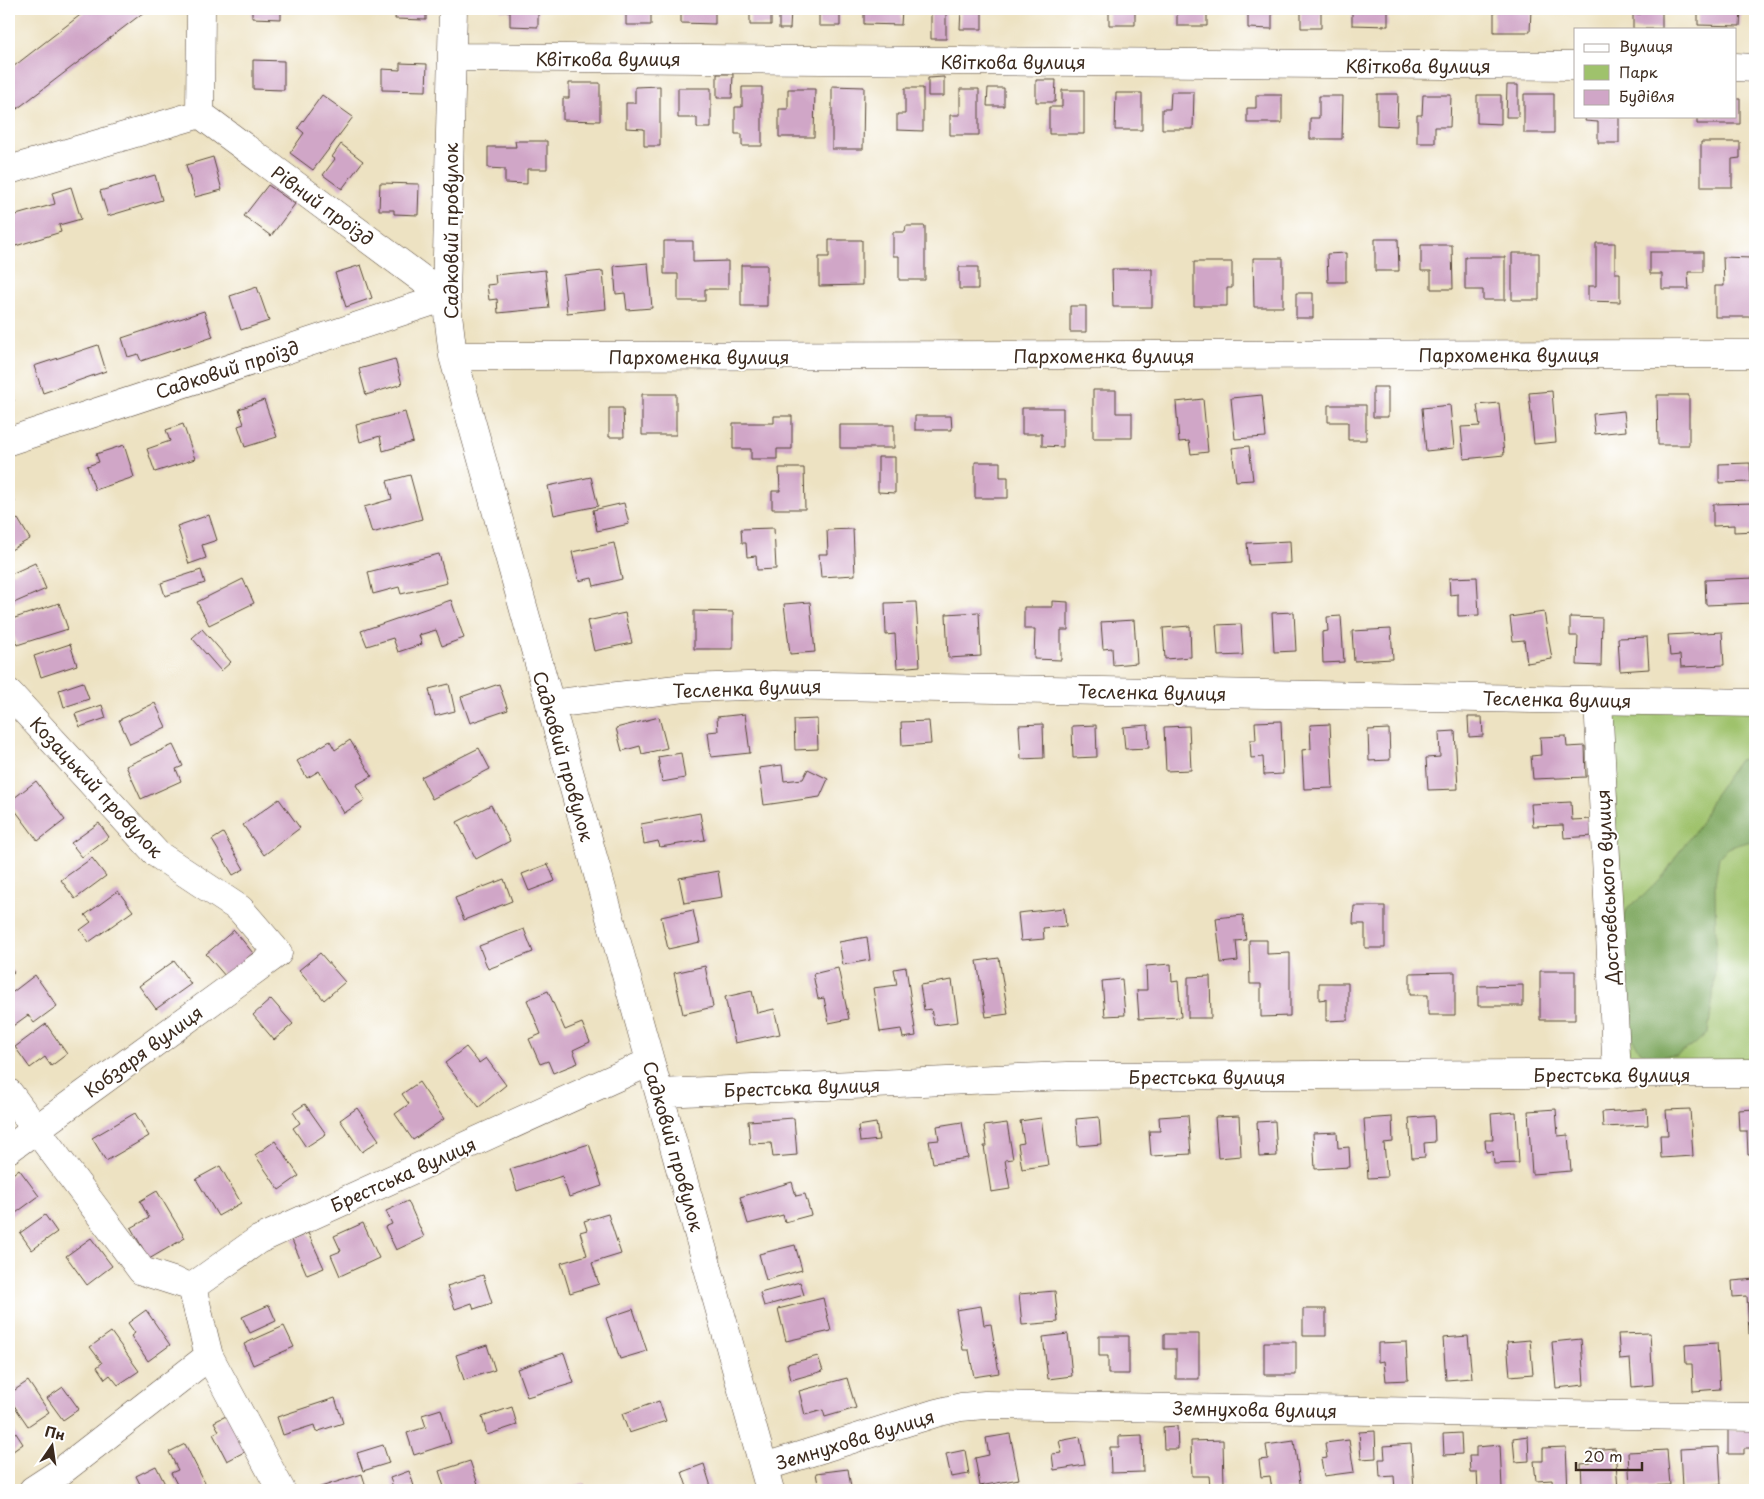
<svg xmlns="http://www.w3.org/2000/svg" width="1764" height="1499" viewBox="0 0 1764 1499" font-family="'Playpen Sans',sans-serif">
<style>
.green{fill:#9fc26c;stroke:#6d7645}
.forest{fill:#7fa860;stroke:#5d693f}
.building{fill:#d0a6c7}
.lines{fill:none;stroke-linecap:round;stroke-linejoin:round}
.minor-casing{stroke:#564637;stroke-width:29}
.minor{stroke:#fff;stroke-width:28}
.labels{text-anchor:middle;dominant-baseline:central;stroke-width:4;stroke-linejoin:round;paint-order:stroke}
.street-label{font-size:18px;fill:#3b2a1e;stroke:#fff}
</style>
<rect width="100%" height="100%" fill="#fff"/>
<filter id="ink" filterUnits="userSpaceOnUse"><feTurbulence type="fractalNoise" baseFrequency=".02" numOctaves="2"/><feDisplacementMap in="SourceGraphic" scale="10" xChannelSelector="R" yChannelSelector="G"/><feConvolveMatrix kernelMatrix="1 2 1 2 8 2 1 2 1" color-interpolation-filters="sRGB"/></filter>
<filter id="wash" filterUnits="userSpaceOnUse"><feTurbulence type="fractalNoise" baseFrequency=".0096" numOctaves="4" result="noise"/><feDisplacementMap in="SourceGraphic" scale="20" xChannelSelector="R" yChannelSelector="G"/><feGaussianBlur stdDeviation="1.12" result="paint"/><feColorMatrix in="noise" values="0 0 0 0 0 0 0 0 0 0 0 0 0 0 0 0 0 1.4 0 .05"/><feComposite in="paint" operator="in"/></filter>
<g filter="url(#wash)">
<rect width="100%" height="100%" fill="#ede2c2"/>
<!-- green -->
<path class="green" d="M1603 705 1755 708V1069H1622Z"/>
<!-- forest -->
<path class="forest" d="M1755 756V840L1727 848 1719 857 1715 882 1716 950 1713 998 1708 1032 1694 1045 1676 1055 1658 1057 1641 1052 1627 1031 1621 924 1628 907 1642 897 1664 875 1681 849 1700 824 1714 795 1739 760Z"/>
<g id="blocks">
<!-- building -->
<path class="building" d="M88 9H148L9 115V70Z
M252 9H281V19L252 18Z
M396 9H426V20L395 19Z
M501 9H538V27L510 26V11H501Z
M626 9H651V25H626Z
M681 9H715V24L681 23Z
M750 9H771V25H750Z
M779 9H791L790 29H779Z
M812 9H840V26H819V14H812Z
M864 9H902L901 25 864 24Z
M931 9H946V39H931Z
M961 9H982V29H960Z
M1109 9H1135V25H1109Z
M1169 9H1207V26H1177V13H1169Z
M1248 9H1272V29L1248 28Z
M1301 9H1321V28H1301Z
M1352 9H1388V26L1352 25Z
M1494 9H1531L1530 32H1494Z
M1641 9H1662V29H1633V14H1641Z
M1698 9H1741L1740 26 1698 25Z
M253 60 284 61V90L253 89Z
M400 63 427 64 426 91 382 90V69L400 70Z
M717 74H733L732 98H717Z
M944 77V96H928V78Z
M1036 80H1056L1055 102H1036Z
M569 83H600V121L563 120V98H569Z
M1507 85H1518V117H1506Z
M660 86V146H644V129L626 128V103H635V87Z
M832 86 864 87 863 149H832Z
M742 87H762V146H742V134H735V107H742Z
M678 88H711V128H697V118H678Z
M905 88H923V131L897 130V114H905Z
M988 88H1004V106H987Z
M788 89H815L814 137H779V109H788Z
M960 89H979V135H950V115H960Z
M1062 90H1084V134H1049V107H1062Z
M1171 92H1194L1193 129H1162V109H1170Z
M1116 93H1142V130H1115Z
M1377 94H1398L1397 126 1377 125Z
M1524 94H1554V133H1524Z
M322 95 353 117 313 170 290 153 304 133 298 128Z
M1256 95H1282V123H1247V108H1256Z
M1423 95H1451L1450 127H1435V143H1417V115H1422Z
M1477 95H1501V124L1477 123Z
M1319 96H1343L1342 139H1310V118H1319Z
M1735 99H1740V124H1697V116H1735Z
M1586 116H1619V143H1598V122L1585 121Z
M515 141H547V169H527V184L505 183V169L488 168V147H516Z
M1701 142H1740V158L1732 159V187H1701Z
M341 144 363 161 342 189 323 175 335 159 332 157Z
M213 157 222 190 195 197 186 165Z
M155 175 162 200 108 216 100 191Z
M380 183 419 184 418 215 394 214V210H379Z
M268 185 295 204 271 236 244 216Z
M71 187 81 219 59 225 61 232 9 248V217L55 204 52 193Z
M906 226H925V280H899V256H893V232H905Z
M1375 239H1398L1399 271H1375Z
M829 240H862V285L819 286V257H829Z
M664 241H693V262L728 261V289H705V301H678V274H664Z
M1596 243H1615V273H1620V302L1588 301V286H1596Z
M1421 245H1452L1453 289H1431V271H1421Z
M1650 252H1703V272H1688L1689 289H1662V274H1650Z
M1346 253V282H1328L1327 254Z
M1512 253H1539V300H1512Z
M1465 257H1505V300H1483V290H1465Z
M1723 257 1751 258V317H1715V286H1724Z
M1253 258H1283V307H1254Z
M1194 262H1232V288H1227V306H1194Z
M648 263 652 308 627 310 625 293 616 294 614 266Z
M361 265 372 298 346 307 335 273Z
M741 265H767V306H741Z
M959 267H978V289H959Z
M1112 269H1152V307H1113Z
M545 270 549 308 498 313 497 299 489 300 487 285 496 284 495 275Z
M603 271 606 309 567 313 563 275Z
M257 287 269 321 241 330 230 296Z
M1296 293H1313V318H1296Z
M1070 306H1086V332H1070Z
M204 311 213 337 141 361 138 354 128 357 122 338Z
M98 345 106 371 43 393 34 366Z
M395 359 402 384 366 395 359 369Z
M9 385 14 401 9 402Z
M1373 387H1388V417H1373Z
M1093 390H1116V413H1132V438H1093Z
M1552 391 1556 442 1534 444 1529 393Z
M642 394H676V435H642Z
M1262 395 1266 437 1235 439 1231 398Z
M1657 395H1689V445H1658Z
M1203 399 1208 452 1191 454 1189 441 1179 442 1176 402Z
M264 400 277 437 245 447 238 426 244 424 239 409Z
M1499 403 1504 455 1464 459 1461 427 1480 426 1477 405Z
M1328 405H1366V440H1348V422H1328Z
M1450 405 1454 448 1426 451 1422 408Z
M609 408H623L624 437H609Z
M1022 408H1063V447L1042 446V434H1022Z
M1624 411 1626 431 1595 434 1593 414Z
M405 412 413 442 383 451 380 436 360 442 356 425Z
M774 416H792V449H777V459H751V449H733V423H774Z
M915 416H951L952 430H915Z
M183 424 195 459 155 472 147 449 170 441 166 430Z
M840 425H894V448H840Z
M124 445 134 477 95 490 87 466 99 462 96 454Z
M1249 446 1253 480 1236 481 1232 448Z
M878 457H895V493L878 492Z
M975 462H1000V477H1008V498H975Z
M1750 463 1751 482 1719 483V464Z
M779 468H804L805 509H772V491H780Z
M410 475 422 519 372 533 364 507 392 499 387 481Z
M591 477 598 506 554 515 548 486Z
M9 487 15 502 9 505Z
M624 503 629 524 597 531 593 510Z
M1755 503V531L1734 532V525L1713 526V504Z
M209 515 217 540 202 545 206 558 189 564 177 526Z
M18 519 30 539 9 551V524Z
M774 528 776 569 757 570 756 556 747 557 746 543H742L741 529Z
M853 529 855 575 821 577 819 554H828L827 530Z
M1290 541 1291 563 1249 565 1247 543Z
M614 543 622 579 594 586 592 578 579 581 572 552Z
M439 554 447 583 401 594 399 587 373 594 368 572Z
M35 563 46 589 9 605V575Z
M201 570 205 583 165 596 161 583Z
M1477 577 1479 615 1458 616V594L1450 595 1449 578Z
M1754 578V603L1706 605 1705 580Z
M243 579 254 603 209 625 197 602Z
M451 600 464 638 442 646 436 630 419 635 422 644 398 652 393 638 367 646 361 631Z
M1052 601 1068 602V630H1061V660L1034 659 1035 629H1024V607H1052Z
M810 602 815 652 790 654 784 604Z
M916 602 920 666 897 668 895 634 886 635 885 603Z
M59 603 68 629 17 645 9 620Z
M694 611 733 612V649H694Z
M979 612 981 656 948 658 946 614Z
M1294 612 1296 651 1274 652 1272 613Z
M1544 612 1552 659 1527 663 1524 640 1513 641 1510 617Z
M625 613 632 643 594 651 587 621Z
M1341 616 1344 662 1323 663 1322 632 1328 631 1327 617Z
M1570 617 1602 618 1601 666 1577 665 1578 636H1570Z
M1134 620 1137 663 1113 665 1112 648 1103 649 1101 622Z
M1241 624 1243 655 1218 656 1216 625Z
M1190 626 1191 657 1165 659 1163 628Z
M202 629 231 662 221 671 192 638Z
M1391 629 1393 659 1354 661 1352 631Z
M1722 632 1724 665 1681 667 1680 655 1670 656 1668 635Z
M1647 637 1649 669 1620 671 1618 638Z
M70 644 77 665 41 677 34 656Z
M83 682 89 699 64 707 59 690Z
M449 684 455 711 435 716 429 689Z
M499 684 508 710 470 723 461 697Z
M155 703 166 727 130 744 119 720Z
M102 705 106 718 80 727 75 714Z
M745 714 750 753 711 757 708 732 718 731 717 717Z
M659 717 667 748 642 754 640 746 622 751 616 728Z
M1468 717H1482L1483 736 1469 737Z
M817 719 818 749 795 750 794 720Z
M929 721 931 744 902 746 901 722Z
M1281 721 1283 774 1264 775 1263 757 1251 758 1250 740H1256L1255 722Z
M1043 724 1044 758 1021 759 1019 725Z
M1330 724 1333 788 1304 789 1302 750 1311 749 1310 725Z
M1096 725 1097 757 1073 758 1072 726Z
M1148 725 1149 748 1125 749 1123 727Z
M1189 726 1191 770 1166 771 1164 727Z
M1389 729 1390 760 1369 761 1368 730Z
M1455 731 1458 789 1428 790 1426 758 1440 757 1439 732Z
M1566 736 1567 747 1585 746 1586 777 1533 779 1531 756 1541 755 1540 737Z
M350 740 372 776 356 785 365 800 344 813 319 771 307 778 297 761 330 741 335 750Z
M173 745 183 766 176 769 181 781 141 799 126 766Z
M479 748 490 769 432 799 421 777Z
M681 753 685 778 662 782 658 757Z
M782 765 784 781 803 779 808 769 828 779 820 797 764 805 759 768Z
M36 781 65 820 38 841 9 802Z
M279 799 300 828 264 855 243 825Z
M1571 802 1572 820 1593 819 1594 836 1564 838 1563 825 1533 826 1531 804Z
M491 805 510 841 476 859 457 822Z
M700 813 705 840 660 847 658 841 644 844 641 824Z
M99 823 109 837 82 857 71 843Z
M223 833 244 869 233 875 212 840Z
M92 858 106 876 75 899 61 880Z
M548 864 555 881 529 891 522 874Z
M718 871 722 897 684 903 679 878Z
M504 879 512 901 464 920 455 898Z
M118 891 133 911 89 942 80 930 91 922 85 915Z
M1354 906H1385V948H1365V924H1353Z
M1064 908 1066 926 1043 928 1044 939 1021 941 1018 913Z
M693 910 700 942 668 949 661 917Z
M1243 915 1246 940 1236 941 1238 961 1221 963 1216 918Z
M524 929 533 952 488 969 479 946Z
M234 930 253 953 226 977 206 954Z
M867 937 870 960 843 965 839 942Z
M1249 940H1267V954L1290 953V1016L1261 1017V984H1250Z
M320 953 345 982 324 1000 299 970Z
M999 958 1008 1014 986 1017 977 961Z
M174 961 191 984 156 1009 139 986Z
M1171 964 1172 982 1178 981 1181 1017 1139 1019 1137 990H1147L1146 966Z
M9 965 14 972 9 976Z
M705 966 713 1007 683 1014 674 973Z
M906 967 916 1036 903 1038 901 1029 880 1032 873 988 897 985 894 969Z
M838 968 849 1019 829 1023 824 998 818 999 813 974Z
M1540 971H1575V1020H1540Z
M1455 972V1015H1428V995H1410V973Z
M35 975 57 1006 34 1023 28 1015 10 1028 9 995Z
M1210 976 1211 1018H1188V977Z
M1122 979 1125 1015 1105 1016 1102 981Z
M952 980 958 1022 934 1025 931 1009 924 1010 920 985Z
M1319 983H1348V1020L1326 1021V999L1319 1000Z
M1523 985V1006H1478V986Z
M548 991 565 1030 582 1023 590 1042 573 1050 578 1063 553 1073 548 1061 540 1064 529 1039 541 1034 527 1000Z
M752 991 757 1013 774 1009 780 1034 735 1043 725 997Z
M271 999 293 1024 274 1040 253 1015Z
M46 1024 67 1054 51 1066 45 1057 30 1068 15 1047Z
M466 1047 479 1063 486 1058 506 1085 479 1107 445 1063Z
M419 1082 444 1119 413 1140 395 1114 409 1104 402 1094Z
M305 1104 326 1134 306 1147 293 1128 300 1123 293 1112Z
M357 1108 379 1140 362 1152 340 1120Z
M1556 1109 1558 1136 1568 1135 1571 1171 1532 1174 1528 1111Z
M1647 1109 1648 1125 1603 1127 1602 1112Z
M1690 1109 1693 1156 1661 1158 1660 1135H1668L1666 1110Z
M1755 1109V1155H1748L1747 1131H1739L1738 1110Z
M1516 1112 1519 1163 1494 1164 1493 1151 1486 1152 1485 1140H1493L1491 1114Z
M135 1113 149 1136 106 1161 92 1138Z
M1188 1115 1191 1154 1151 1156 1149 1131H1160L1159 1117Z
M1239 1116 1241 1156 1218 1158 1215 1117Z
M1434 1116 1435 1142 1424 1143 1425 1157 1412 1158 1409 1118Z
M1099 1117 1101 1144 1078 1146 1076 1119Z
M1392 1117 1393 1142 1384 1143 1387 1177 1368 1178 1364 1119Z
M794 1118 797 1155 773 1157 771 1143 750 1144 748 1121Z
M1041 1118 1048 1165 1022 1169 1018 1144 1024 1143 1020 1121Z
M1275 1121 1277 1156 1259 1157 1257 1122Z
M962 1122 968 1158 933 1163 929 1141 939 1140 937 1126Z
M876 1123 879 1140 860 1142 858 1126Z
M1007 1123 1013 1159 1005 1160 1010 1189 991 1192 984 1146H987L984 1126Z
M1337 1132 1338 1148 1349 1147 1350 1167 1315 1169 1313 1133Z
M275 1141 299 1176 279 1190 255 1155Z
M589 1144 602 1186 569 1197 562 1176 517 1191 510 1169Z
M220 1166 241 1203 218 1216 196 1179Z
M19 1169 39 1196 9 1218V1177Z
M792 1182 796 1196 805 1194 811 1215 785 1222 783 1215 748 1224 740 1197Z
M157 1191 185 1238 149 1259 131 1228 149 1218 140 1201Z
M408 1201 424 1237 396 1250 385 1227 392 1224 386 1211Z
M608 1214 621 1254 592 1263 599 1284 570 1293 561 1263 587 1255 580 1232 587 1230 584 1221Z
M45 1215 57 1232 32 1250 20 1233Z
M363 1223 379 1258 340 1276 331 1255 341 1251 334 1236Z
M308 1233 324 1268 307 1275 292 1240Z
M91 1238 112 1266 87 1285 66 1256Z
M795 1245 802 1270 766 1280 759 1254Z
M483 1275 492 1303 474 1309 472 1303 455 1309 447 1286Z
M1755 1279V1334H1749L1747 1296 1733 1297 1732 1281Z
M800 1282 804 1295 764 1306 760 1293Z
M1055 1291 1058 1322 1022 1325 1019 1294Z
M823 1298 831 1331 786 1341 778 1309Z
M269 1305 276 1321 250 1333 242 1317Z
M981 1306 984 1325 991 1324 999 1373 974 1377 969 1350H963L956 1310Z
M633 1309 647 1351 620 1359 606 1318Z
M1303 1309H1326V1336H1303Z
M146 1310 170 1345 148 1361 131 1336 135 1333 128 1323Z
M284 1326 294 1347 253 1365 244 1344Z
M111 1332 139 1371 118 1385 110 1375 105 1379 97 1367 102 1363 90 1347Z
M1650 1333 1653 1385 1632 1387 1630 1359 1620 1360 1618 1334Z
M1068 1334 1072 1376 1048 1379 1043 1337Z
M1164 1334H1199V1379H1176V1349H1164Z
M1099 1336H1129V1374H1108V1356H1099Z
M1468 1336 1472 1378 1446 1380 1443 1338Z
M1581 1339 1584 1385 1556 1388 1552 1342Z
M1530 1340 1533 1374 1510 1376 1507 1342Z
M1264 1342H1296V1375H1264Z
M1406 1342 1408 1380 1386 1381 1384 1361 1378 1362V1343Z
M1717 1343 1720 1389 1693 1391 1692 1364H1686L1685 1345Z
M487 1345 495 1370 464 1380 456 1355Z
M564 1353 574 1383 527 1397 517 1369Z
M818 1356 823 1371 791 1380 787 1364Z
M847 1378 856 1408 825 1417 823 1410 805 1415 799 1391Z
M28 1381 49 1412 28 1426 9 1398V1394Z
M63 1387 79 1409 63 1420 47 1398Z
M335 1398 343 1423 316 1432 314 1425 283 1435 277 1417Z
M659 1401 666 1421 629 1433 622 1414Z
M512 1407 517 1425 487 1435 482 1417Z
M441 1409 451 1443 414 1455 407 1433 426 1427 422 1415Z
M230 1414 248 1450 227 1461 213 1434 219 1431 214 1422Z
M1177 1426 1178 1449H1164L1163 1427Z
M12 1427 23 1444 9 1454V1429Z
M1728 1430H1755V1448H1744V1454H1728Z
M1375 1431 1376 1458 1361 1459 1359 1432Z
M1461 1433 1462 1454 1444 1455 1443 1434Z
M1010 1434 1019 1479 980 1486 975 1458 989 1455 986 1438Z
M1142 1435 1143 1472 1111 1473 1110 1447H1119V1436Z
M1528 1436 1529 1461 1515 1462 1513 1438Z
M1080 1437 1085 1465 1054 1470 1052 1454 1062 1453 1059 1441Z
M1223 1440 1224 1485 1210 1486 1209 1476H1192L1191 1441Z
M1349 1440 1354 1472 1324 1476 1321 1459 1327 1458 1325 1443Z
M1294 1441 1301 1490H1272L1270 1476 1261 1477 1259 1460 1268 1459 1266 1445Z
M185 1444 207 1487 201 1490H180L171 1473 178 1470 169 1452Z
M1411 1444 1414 1490H1395L1394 1476 1380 1477 1379 1459H1385L1384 1446Z
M383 1445 389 1463 363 1471 357 1453Z
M1500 1445 1502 1488 1478 1489 1477 1472H1470L1469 1456H1476V1447Z
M1566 1447 1568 1490H1553L1552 1480 1536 1481 1534 1461H1543V1448Z
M1719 1447 1721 1485 1682 1487 1680 1449Z
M1615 1448 1618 1490H1598V1484L1582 1485 1581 1464 1591 1463 1590 1450Z
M965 1450 969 1474 951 1477 946 1454Z
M1667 1450 1670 1485 1630 1487 1628 1452Z
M470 1461 478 1484 460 1490H445L439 1471Z
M704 1464 712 1490H688L682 1472Z
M156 1466 168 1490H143L136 1476Z
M848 1469 851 1487 819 1490 816 1473Z
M409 1471 414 1486 394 1490 390 1478Z
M362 1474 367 1490H311Z
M584 1483 586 1490H561Z"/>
</g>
</g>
<g filter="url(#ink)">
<use href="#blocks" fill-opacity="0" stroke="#564637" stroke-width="1"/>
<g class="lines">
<defs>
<path id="minor" d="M453 9 446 297 453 356 770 1490
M452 57 1575 66
M1735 67 1755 68
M200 114 446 297
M200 114 201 9
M9 170 200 114
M453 356 1755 354
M9 441 446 297
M9 693 157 854 240 909 278 953 9 1149
M1598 700 1617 1074
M550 704 685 688 774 685 1755 703
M9 1093 142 1271 192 1287
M659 1093 1067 1076 1755 1073
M192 1287 258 1240 650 1062
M192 1287 209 1356 281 1490
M764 1467 936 1413 961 1407 985 1405 1755 1417
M33 1490 59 1473 209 1356"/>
</defs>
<!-- minor casing -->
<use href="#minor" class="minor-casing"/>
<!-- minor -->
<use href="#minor" class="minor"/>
</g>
</g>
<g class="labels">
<!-- street labels -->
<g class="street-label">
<text x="608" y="58">Квіткова вулиця</text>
<text x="1013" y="61">Квіткова вулиця</text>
<text x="1418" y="65">Квіткова вулиця</text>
<text transform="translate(323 205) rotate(36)">Рівний проїзд</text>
<text transform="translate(450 231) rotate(-90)">Садковий провулок</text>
<text x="1509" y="354">Пархоменка вулиця</text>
<text x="1104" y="355">Пархоменка вулиця</text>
<text x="699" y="356">Пархоменка вулиця</text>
<text transform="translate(227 369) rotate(-18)">Садковий проїзд</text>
<text transform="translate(747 688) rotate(-2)">Тесленка вулиця</text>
<text transform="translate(1152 692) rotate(1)">Тесленка вулиця</text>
<text transform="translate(1557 699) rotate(1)">Тесленка вулиця</text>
<text transform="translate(564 756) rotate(74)">Садковий провулок</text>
<text transform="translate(97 787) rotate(47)">Козацький провулок</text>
<text transform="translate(1607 887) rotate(-93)">Достоєвського вулиця</text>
<text transform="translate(143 1051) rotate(-36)">Кобзаря вулиця</text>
<text x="1612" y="1074">Брестська вулиця</text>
<text x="1207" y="1076">Брестська вулиця</text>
<text transform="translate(802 1087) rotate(-2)">Брестська вулиця</text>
<text transform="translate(674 1146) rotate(74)">Садковий провулок</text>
<text transform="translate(403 1174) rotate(-24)">Брестська вулиця</text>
<text transform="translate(1255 1409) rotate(1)">Земнухова вулиця</text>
<text transform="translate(855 1439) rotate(-17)">Земнухова вулиця</text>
</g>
</g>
<!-- margin -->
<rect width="1764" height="1499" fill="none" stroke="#fff" stroke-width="30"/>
<!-- legend -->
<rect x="1574" y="28" width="162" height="90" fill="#ffffff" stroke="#b1aaa5"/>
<rect x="1584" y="44" width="25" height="8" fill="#ffffff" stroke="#b1aaa5"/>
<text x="1619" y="52" font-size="15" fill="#3b2a1e">Вулиця</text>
<rect x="1584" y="65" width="25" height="15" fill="#9fc26c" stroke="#b1aaa5"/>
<text x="1619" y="78" font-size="15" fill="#3b2a1e">Парк</text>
<rect x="1584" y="90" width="25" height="15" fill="#d0a6c7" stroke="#b1aaa5"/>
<text x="1619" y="102" font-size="15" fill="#3b2a1e">Будівля</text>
<!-- north arrow -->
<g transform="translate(52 1446) rotate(13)" stroke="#ffffff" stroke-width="4" paint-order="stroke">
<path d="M0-4L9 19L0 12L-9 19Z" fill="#3b2a1e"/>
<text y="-8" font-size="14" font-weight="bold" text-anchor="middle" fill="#3b2a1e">Пн</text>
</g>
<!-- scale -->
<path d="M1576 1462v8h66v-8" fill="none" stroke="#3b2a1e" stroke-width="2.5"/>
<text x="1584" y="1462" font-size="15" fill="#3b2a1e" stroke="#ffffff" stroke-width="4" paint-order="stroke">20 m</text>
</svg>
